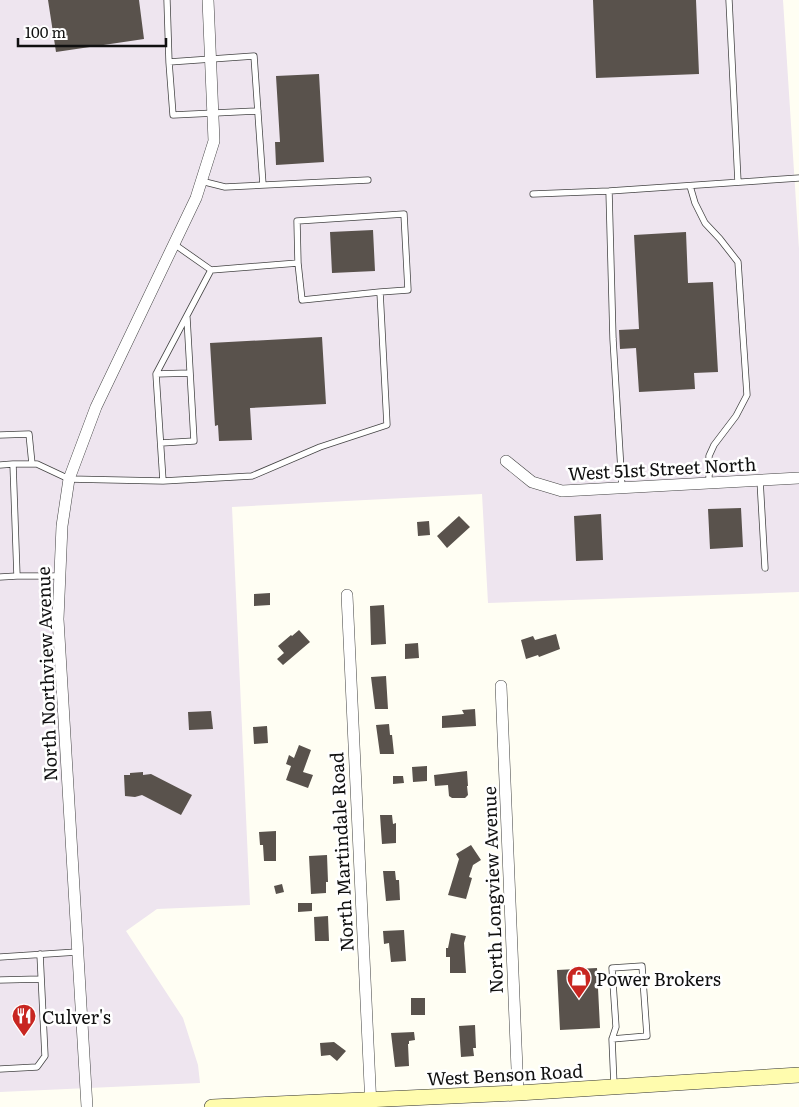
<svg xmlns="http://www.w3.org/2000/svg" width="799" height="1107" viewBox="0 0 799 1107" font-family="Literata,serif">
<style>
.industrial{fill:#eee5ef}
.building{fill:#59524c}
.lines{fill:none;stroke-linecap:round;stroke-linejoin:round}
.lane-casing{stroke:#434343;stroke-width:7}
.street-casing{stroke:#434343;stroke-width:12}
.secondary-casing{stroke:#323232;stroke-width:16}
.lane{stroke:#fff;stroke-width:5.5}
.street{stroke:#fff;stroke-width:11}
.secondary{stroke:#fffcae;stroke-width:15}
.labels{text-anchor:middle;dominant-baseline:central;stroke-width:5;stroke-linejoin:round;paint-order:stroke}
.street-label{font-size:18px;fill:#101010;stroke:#fff}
.poi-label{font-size:18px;fill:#101010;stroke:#fff;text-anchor:start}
</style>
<rect width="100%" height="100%" fill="#fffef3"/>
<!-- industrial -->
<path class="industrial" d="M0 0H783L799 249V592L488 603 482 494 232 507 250 905 157 909 126 931 183 1018 198 1065 200 1083 0 1092Z"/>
<!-- building -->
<path class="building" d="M48 0H139L144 39 56 52Z
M593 0H696L699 74 596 78Z
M319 74 324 162 276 165 275 142H280L276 76Z
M373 230 375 271 332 273 330 232Z
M686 232 688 283 713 282 718 372 694 373 695 389 639 392 636 348 620 349 619 330 639 329 634 235Z
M322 337 326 404 250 408 252 440 219 441 218 425 215 426 210 343Z
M741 508 743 547 710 549 708 509Z
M601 514 603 560 576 561 574 516Z
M459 516 470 527 447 548 437 536Z
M429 521 430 535 418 536 417 522Z
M270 593V605L254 606V594Z
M384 605 386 644 371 645 370 606Z
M299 630 310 642 283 665 277 659 284 653 278 646 291 635 292 636Z
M556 634 560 649 539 657 538 655 526 659 521 640 533 636 535 640Z
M418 643 419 658 405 659V644Z
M386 676 388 709H375L371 677Z
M475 709 476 726 442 728V716L464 714 462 710Z
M211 711 213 729 189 730 188 712Z
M389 724 390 735H392L394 754H380L376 725Z
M267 726 268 743 254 744 253 727Z
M299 745 311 750 303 772 313 775 308 788 286 780 291 766 286 764 289 755 294 758Z
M427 766V781L413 782 412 767Z
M467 771 468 786H467L468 795 465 798H452L449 796 448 785 435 786 434 775Z
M143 772V775L151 774 192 795 181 815 142 795 135 797 125 796 124 775H130V773Z
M393 776H403L404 783 393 784Z
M380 815H392L393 824 396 823V843L382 844Z
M276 831V861H264L263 845H260L259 832Z
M471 845 481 860 473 865 469 877 472 878 466 899 448 895 459 859 456 854Z
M327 855 328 882H326V893L311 894 309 856Z
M383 871H395L396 880H399L400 900 386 901Z
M282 884 284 892 276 894 274 886Z
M298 903H312V911L298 912Z
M328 916 329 941H315L314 917Z
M404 930 406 961 391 962 389 943 384 944 383 931Z
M451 933 466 936 464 943 466 973H450V957H446V948H448Z
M597 968 600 1028 560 1030 557 970Z
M411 998H425V1015H411Z
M475 1025 476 1048H473L474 1056 461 1057 459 1026Z
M414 1032 415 1040 409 1041V1044H408L409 1066 395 1067 391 1033Z
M334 1042 346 1051 337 1061 330 1055 321 1056 320 1043Z"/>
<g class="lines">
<defs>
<path id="lane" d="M167 0 169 62
M729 0 738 182
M258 111 173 115 169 62 254 56 263 185
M201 181 225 187 368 180
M690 186 695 203 705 223 720 239 738 262 747 395 736 416 714 445 709 456V483
M609 191 613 339 622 487
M533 194 609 191 799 178
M298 263 302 300 380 292
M156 374 190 373
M0 435 29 434 32 464
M161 443 194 441 187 318
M0 465 13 464
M760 480 765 568
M163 481 252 476 320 447 387 425 380 292 408 290 404 214 297 221 298 263 211 270
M59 576H17L13 464H37L69 479 163 481 156 374 211 270 174 244
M0 577 17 576
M0 957 77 952
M0 980 41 979
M612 1039 647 1036 642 966 612 968 616 1027 612 1039 614 1085
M0 1069 37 1067 45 1056 40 954"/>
<path id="street" d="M506 461 532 482 562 491 799 478
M347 595 371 1107
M501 686 518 1093
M87 1107 58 619 62 526 69 479 96 407 196 198 214 141 208 0"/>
<path id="secondary" d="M212 1107 518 1093 799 1075"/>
</defs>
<!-- lane casing -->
<use href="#lane" class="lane-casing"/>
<!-- street casing -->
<use href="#street" class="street-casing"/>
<!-- secondary casing -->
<use href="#secondary" class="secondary-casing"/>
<!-- lane -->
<use href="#lane" class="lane"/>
<!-- street -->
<use href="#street" class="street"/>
<!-- secondary -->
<use href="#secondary" class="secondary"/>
</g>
<!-- icons -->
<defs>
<symbol id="shop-pin" viewBox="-11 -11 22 30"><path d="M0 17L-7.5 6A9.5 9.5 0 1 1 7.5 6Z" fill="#c82621" stroke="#fff"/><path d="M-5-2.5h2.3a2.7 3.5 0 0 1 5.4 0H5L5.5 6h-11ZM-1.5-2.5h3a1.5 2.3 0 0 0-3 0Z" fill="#fff"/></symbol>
<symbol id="restaurant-pin" viewBox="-11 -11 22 30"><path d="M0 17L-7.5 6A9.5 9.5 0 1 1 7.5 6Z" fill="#c82621" stroke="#fff"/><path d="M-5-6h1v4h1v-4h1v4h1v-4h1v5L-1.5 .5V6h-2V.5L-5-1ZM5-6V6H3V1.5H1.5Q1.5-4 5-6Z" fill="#fff"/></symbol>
</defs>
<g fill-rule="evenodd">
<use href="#shop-pin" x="565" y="964" width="28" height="38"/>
<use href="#restaurant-pin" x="10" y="1002" width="28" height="38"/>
</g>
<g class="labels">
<!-- street labels -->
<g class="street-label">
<text transform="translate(662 468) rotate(-3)">West 51st Street North</text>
<text transform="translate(46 674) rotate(-92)">North Northview Avenue</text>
<text transform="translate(341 852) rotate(-93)">North Martindale Road</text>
<text transform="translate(492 890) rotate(-92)">North Longview Avenue</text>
<text transform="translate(505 1074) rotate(-3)">West Benson Road</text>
</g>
<!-- poi labels -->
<g class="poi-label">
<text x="596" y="978">Power Brokers</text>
<text x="42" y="1016">Culver's</text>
</g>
</g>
<!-- scale -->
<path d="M18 38v8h148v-8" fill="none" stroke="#101010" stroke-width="2.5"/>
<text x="25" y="38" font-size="15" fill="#101010" stroke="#ffffff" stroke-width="4" paint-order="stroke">100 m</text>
</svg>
